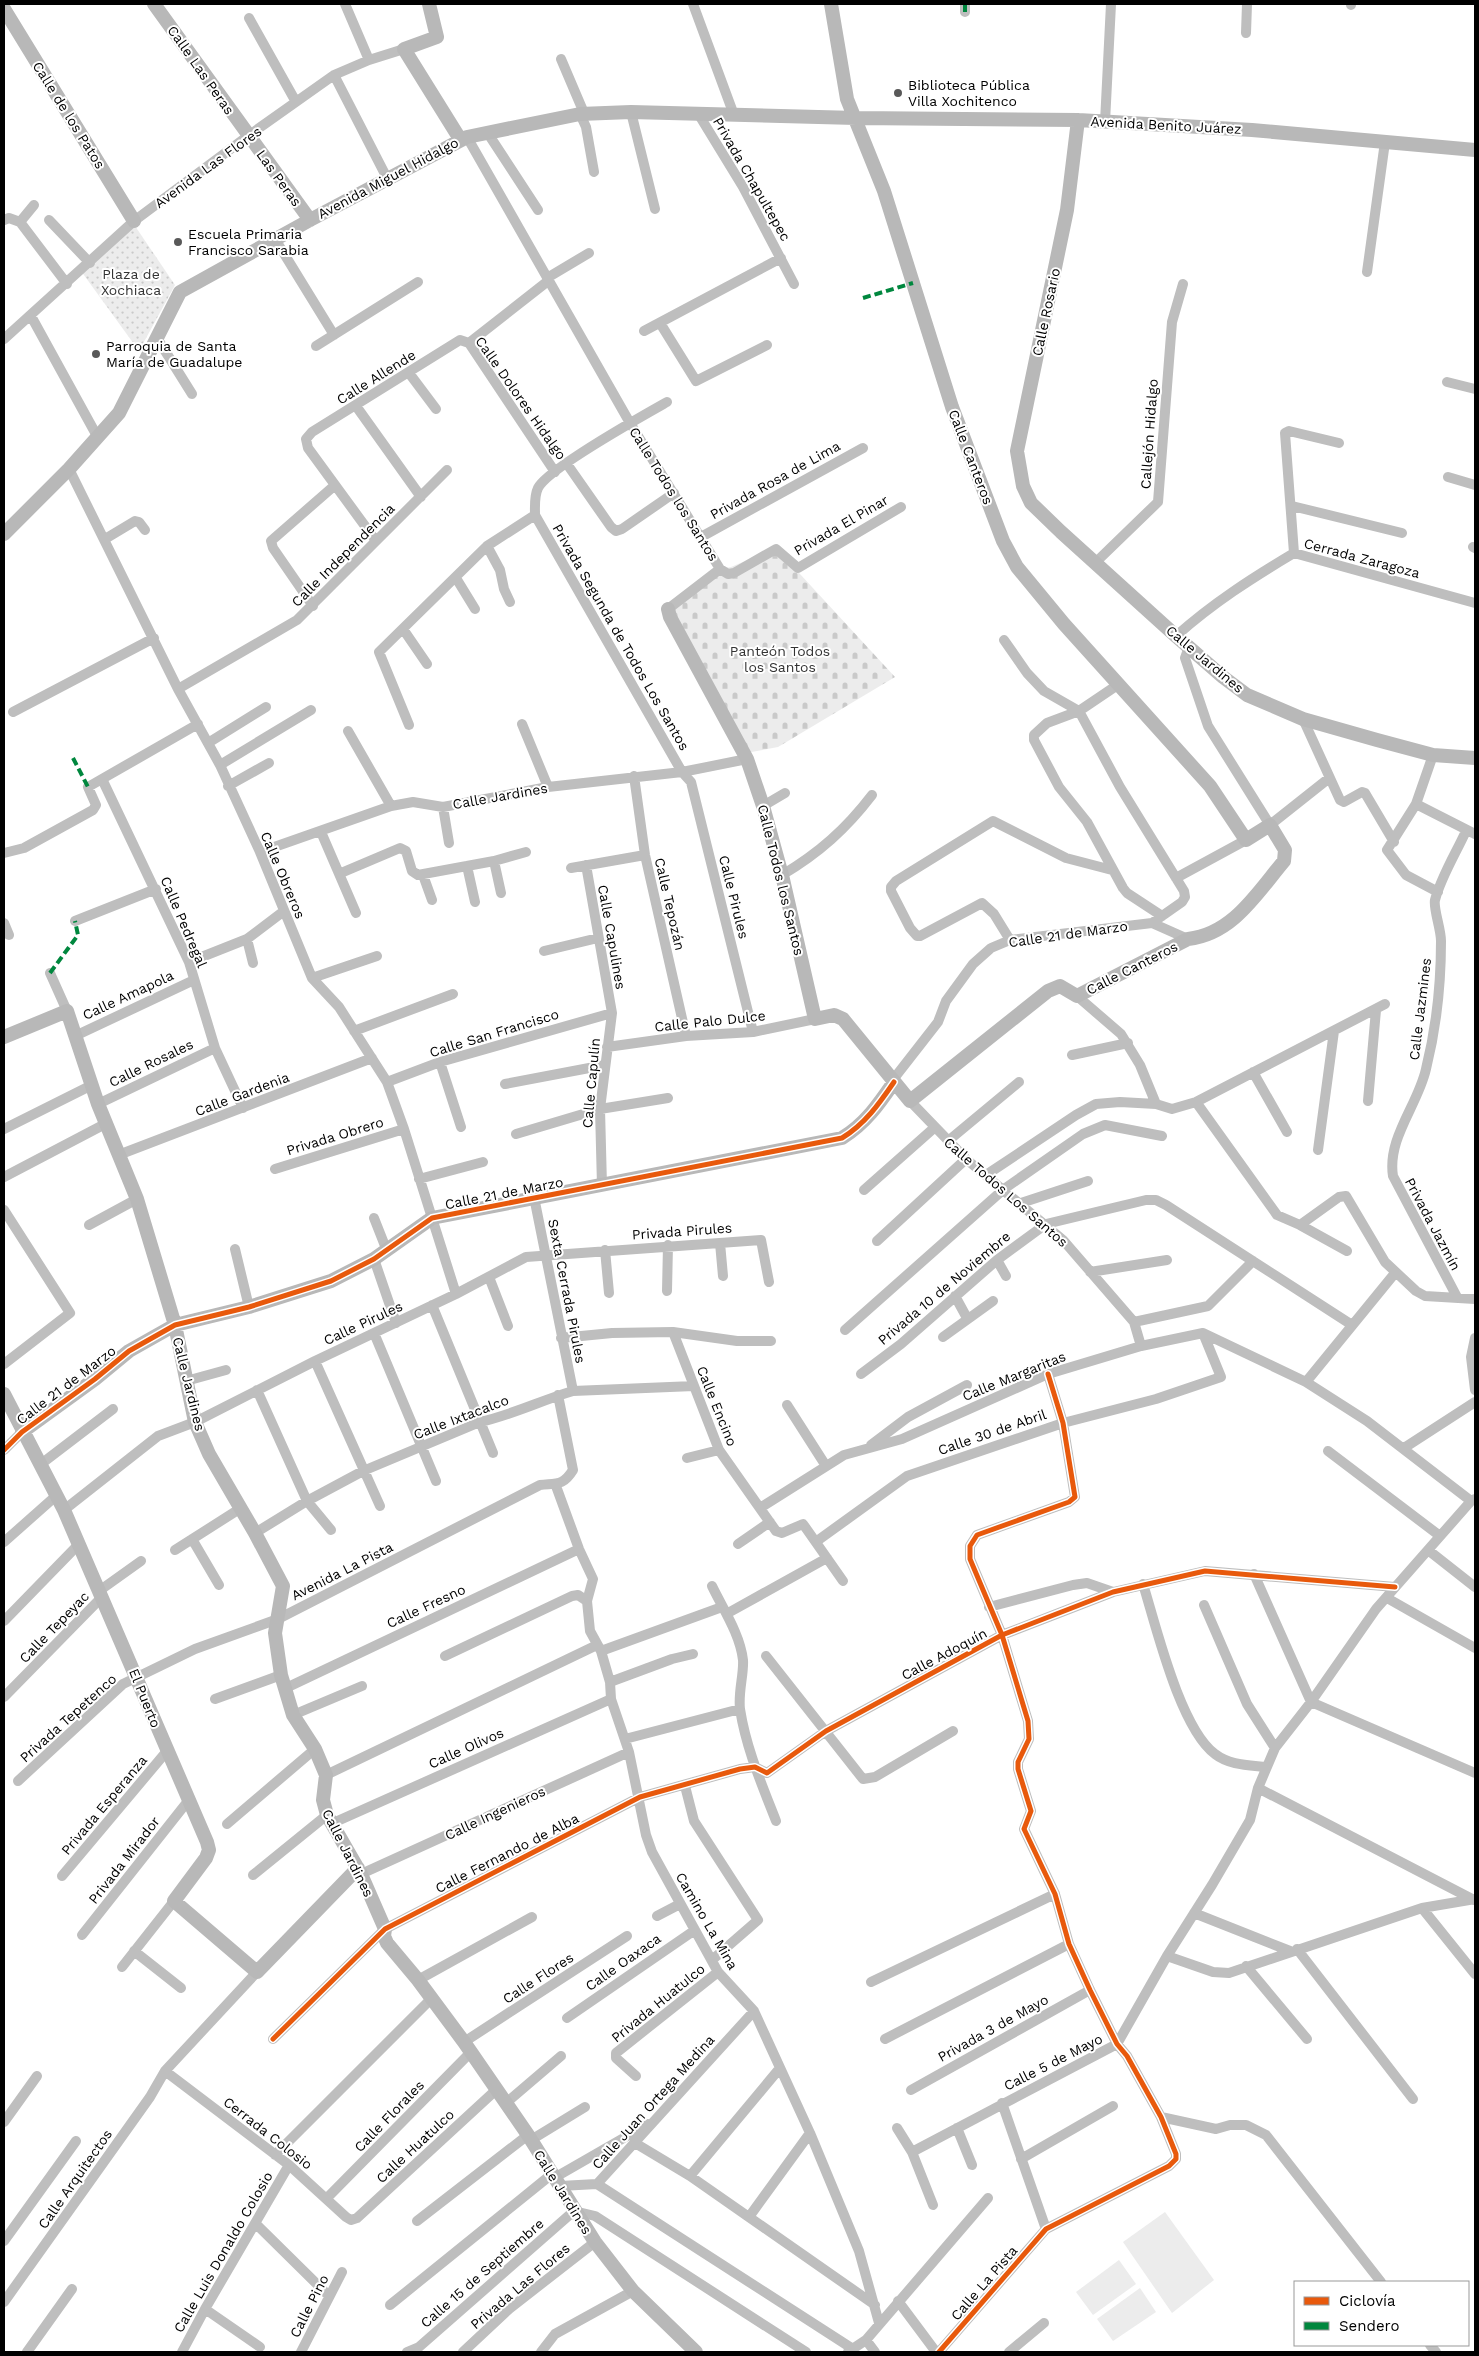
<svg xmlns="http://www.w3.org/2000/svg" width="1479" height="2356" viewBox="0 0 1479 2356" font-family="'Work Sans',sans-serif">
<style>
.cemetery{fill:url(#cemetery-stones)}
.park{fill:url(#park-dots)}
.pitch{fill:#ececec}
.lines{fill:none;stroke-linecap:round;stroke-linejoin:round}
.street{stroke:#bebebe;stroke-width:10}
.secondary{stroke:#b8b8b8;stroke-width:14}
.quiet{stroke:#00873e;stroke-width:4;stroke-dasharray:8 4;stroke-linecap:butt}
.cycleway-casing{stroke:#fff;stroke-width:8}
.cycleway{stroke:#e8590c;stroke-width:5}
.poi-dot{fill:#595959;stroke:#fff;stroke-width:2}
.labels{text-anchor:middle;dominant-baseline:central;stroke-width:4;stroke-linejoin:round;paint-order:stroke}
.street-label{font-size:14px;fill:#000;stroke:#fff}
.poi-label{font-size:14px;fill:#000;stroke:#fff;text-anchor:start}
.park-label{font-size:14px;fill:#333;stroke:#fff}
</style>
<defs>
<pattern id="cemetery-stones" width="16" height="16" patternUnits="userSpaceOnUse" patternTransform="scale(1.25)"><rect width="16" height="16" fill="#ececec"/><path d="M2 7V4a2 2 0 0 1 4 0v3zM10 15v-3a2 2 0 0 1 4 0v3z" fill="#c9c9c9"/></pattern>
<pattern id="park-dots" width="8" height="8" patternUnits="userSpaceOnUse" patternTransform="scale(1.25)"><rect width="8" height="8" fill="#ececec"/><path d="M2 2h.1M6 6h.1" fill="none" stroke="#c9c9c9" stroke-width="1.8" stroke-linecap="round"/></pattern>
</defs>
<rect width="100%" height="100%" fill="#fff"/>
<!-- cemetery -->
<path class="cemetery" d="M776 548 895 677 778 747 746 753 671 606 720 569 731 567Z"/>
<!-- park -->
<path class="park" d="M133 223 175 285 139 351 81 271Z"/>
<!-- pitch -->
<path class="pitch" d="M1165 2212 1214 2280 1172 2313 1123 2242Z
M1119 2260 1136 2284 1093 2315 1076 2292Z
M1140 2288 1156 2312 1113 2341 1097 2319Z"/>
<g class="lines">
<!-- street -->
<path class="street" d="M345 4 369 60
M693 4 734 115
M1351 5V4
M965 12V4
M249 18 296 102
M1246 33 1247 4
M561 59 584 113
M334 75 387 178
M631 112 655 209
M580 114 586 127 594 172
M699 115 743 187 794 284
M1105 122 1111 4
M487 132 538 210
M467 137 630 423 720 569 728 574 734 573 776 549 798 568 901 507
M4 220 9 218 20 222 67 284
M49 220 90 263
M20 222 34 205
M275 239 334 335
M1367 272 1385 142
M547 278 589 253
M31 316 97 436
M660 323 696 381 767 345
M644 331 781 258
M157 338 192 394
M4 339 134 221 248 136 334 75 369 60 404 49
M469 343 548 281
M316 346 418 282
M409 373 436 409
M1447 382 1475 389
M356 406 421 497
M567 464 611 527 616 531 622 529 674 493
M69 469 178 689 220 765 260 852 312 978 339 1007 387 1082 404 1129 456 1294
M1448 477 1475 485
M1292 506 1402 533
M535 515 682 772 691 782 753 1032
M535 515C535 507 534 496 538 488 547 469 644 415 667 402
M701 537 863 448
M105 539 135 521 139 522 145 530
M376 541 308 448 306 439 312 432 460 340 469 343 555 472
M487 546 500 570 504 589 510 602
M1473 547 1475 548
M1294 553 1285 433 1289 431 1339 443
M1095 563 1158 502 1172 322 1183 284
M456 578 475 609
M313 606 273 548 271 541 334 486
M668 609 720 569
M403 629 427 664
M1176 636C1213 603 1252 578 1294 553L1475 603
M1004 640 1027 673 1044 691 1079 711 1120 787 1184 891 1185 897 1182 902 1152 923
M1189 647 1185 658 1208 726 1270 825 1328 779
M1119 684 1079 711 1047 723 1034 735V740L1059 787 1087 822 1123 888 1127 893 1162 916
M178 689 297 620 447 470
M13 712 154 638
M1303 719 1340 800 1344 802 1362 792 1365 793 1394 842
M522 724 548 787
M409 725 379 652 487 546 535 515
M348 731 391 806
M208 743 266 707
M1433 755 1416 804 1387 850 1406 875 1438 892
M220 765 311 710
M634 776 645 855 686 1036
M102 779 189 962 215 1048 243 1108
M228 786 269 763
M1416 804 1475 834
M763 806 785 793
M443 807 449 843
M321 832 356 913
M260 852 391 806 413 802 443 807 548 787 682 772 747 759
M4 853 24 848 93 810 96 805 88 787 198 724
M494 861 501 893
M586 865 612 1013 600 1109 602 1186
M467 866 475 902
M571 868 645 855
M341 873 400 848 406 851 412 871 418 875 494 861 526 852
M423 875 432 900
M782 875C819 853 846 829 872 795
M1176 878 1246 840
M75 921 156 889
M4 923 9 935
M247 939 253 963
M1010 940 994 914 982 903 920 936H917L910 928 891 891V887L896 881 993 821 1066 858 1112 870
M544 951 598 938
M189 962 247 939 284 911
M50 973 67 1011
M312 978 377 956
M1077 996 1121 1034 1140 1065 1156 1104
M354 1031 453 994
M75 1036 194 980
M607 1047 686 1036 753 1032 815 1019
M1072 1055 1128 1043
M440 1062 461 1127
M1253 1072 1287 1132
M892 1081 938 1022 946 1001 973 964 991 948 1010 940 1152 923 1188 939
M387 1082 440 1062 612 1013
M505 1084 605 1065
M910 1101 966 1159 1063 1240 1134 1322 1141 1346
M1368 1101 1376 1010
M1196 1102 1277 1215 1300 1225 1347 1251
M98 1104 215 1048
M4 1129 92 1085
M516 1134 600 1109 668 1098
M948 1141 1019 1082
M1318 1150 1334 1031
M121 1154 372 1058
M275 1169 404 1129
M986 1175 1076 1115 1096 1104 1120 1102 1156 1104 1172 1109 1196 1102 1385 1004
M4 1177 107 1123
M419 1179 483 1162
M864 1190 934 1128
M534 1197 573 1391
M1021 1203 1088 1181
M4 1210 70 1313 4 1364
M374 1218 387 1251
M89 1225 137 1199
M1300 1225 1339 1197 1346 1196 1385 1262 1416 1291 1425 1296 1475 1299
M877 1241 966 1159
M720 1243 723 1276
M235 1249 249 1307
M605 1250 609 1293
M374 1259 396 1323
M997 1260 1006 1276
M1090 1272 1167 1260
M489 1277 508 1326
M667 1291 668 1245
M955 1296 967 1318
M1457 1297 1393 1176C1387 1138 1418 1105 1426 1069 1436 1029 1441 982 1441 941 1441 929 1433 908 1435 900 1441 877 1456 853 1466 831
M432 1305 493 1453
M1134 1322 1208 1306 1253 1261
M845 1330 1004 1189 1083 1134 1105 1125 1162 1136
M673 1332 719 1450 776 1531 782 1533 803 1524 843 1581
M374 1333 436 1481
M1203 1333 1306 1382 1367 1421 1471 1501
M943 1337 993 1301
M561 1338 612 1333 673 1332 737 1341H771
M1475 1338 1471 1357 1475 1390
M315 1361 380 1506
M861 1374 901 1344 997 1260 1046 1224 1146 1200H1156L1166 1205 1352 1325
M186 1381 226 1370
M1306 1382 1395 1273
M257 1390 307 1501 331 1530
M787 1405 826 1466
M871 1445 908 1417 967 1385
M1404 1448 1475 1402
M4 1450 22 1432
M1328 1451 1440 1536
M687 1458 719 1450
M41 1464 113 1409
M556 1486 579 1549 593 1579 587 1601
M760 1508 844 1455 902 1439 1048 1374 1141 1346 1203 1333
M64 1510 158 1436 195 1422 315 1361 456 1294 526 1257 761 1240 769 1282
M255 1533 307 1501 363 1471 480 1422C512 1415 542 1400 573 1391L694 1386
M192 1539 219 1585
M817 1541 907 1476 1063 1423 1156 1399 1221 1377 1203 1333
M4 1542 57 1495
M738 1544 770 1522
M175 1550 241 1508
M1428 1550 1475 1587
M1254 1574 1311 1702 1475 1773
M1143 1584C1156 1626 1180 1728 1215 1754 1229 1765 1248 1765 1266 1767
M712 1586C723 1609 740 1634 743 1660 744 1674 738 1692 740 1709 746 1748 762 1785 776 1821
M99 1591 141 1561
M1387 1598 1475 1648
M1204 1605 1247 1704 1275 1748
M989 1607 1073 1585 1087 1583 1113 1592
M728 1613 827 1558
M4 1621 78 1545
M601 1651 722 1607
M445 1656 572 1596 578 1595 587 1601 590 1631 601 1651 610 1682 611 1699 629 1752 646 1835 652 1852 718 1972 754 2011 810 2133 859 2251 879 2323
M766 1656 863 1779 875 1777 953 1731
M610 1682 672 1659 693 1654
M286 1688 579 1549
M4 1697 102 1597
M215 1699 281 1675
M293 1715 362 1686
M625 1739 740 1709
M326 1775 597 1645
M18 1781 123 1684 195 1649 278 1619 540 1485C557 1483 563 1486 573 1470L558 1395
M685 1786 694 1821 758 1920 712 1960
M1258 1788 1474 1900
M333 1823 611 1699
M227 1824 315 1749
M361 1874 629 1752
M253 1875 327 1815
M62 1876 167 1751
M1422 1908 1475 1974
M1194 1913 1290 1951
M657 1916 680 1904
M82 1935 188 1801
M1297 1949 1413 2099
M134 1951 181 1988
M1167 1956 1213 1972 1229 1973 1422 1908 1475 1899
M1246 1966 1307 2039
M122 1967 174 1901
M418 1980 532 1917
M871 1982 1055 1894
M567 2018 695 1930
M273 2039 385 1929 640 1797 740 1769 755 1767 767 1773 826 1731 1002 1635 1113 1592 1205 1571 1395 1587
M885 2039 1069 1944
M464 2042 627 1936
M1117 2044 1167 1956 1212 1885 1250 1820 1258 1788 1275 1748 1311 1702 1376 1609 1471 1501 1475 1499
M165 2071 289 2165 346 2217 351 2220 357 2218 496 2090
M636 2076 616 2058V2053L718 1972
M911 2090 1090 1990
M506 2103 561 2056
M1002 2103 1046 2229
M1161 2117 1216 2129 1230 2125H1246L1266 2135 1381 2282
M4 2122 37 2076
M897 2128 912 2152 933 2205
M957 2128 972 2165
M531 2140 585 2107
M635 2143 690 2176 875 2305
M912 2152 1117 2044
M275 2155 432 1998
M1021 2159 1113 2106
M690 2176 780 2068
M554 2178 648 2124
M597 2184 853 2349
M560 2186 597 2184 754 2011
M327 2198 470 2053
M749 2217 810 2133
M417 2221 528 2135
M256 2224 328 2295
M4 2241 76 2141
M898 2301 936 2352
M4 2302 150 2097 165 2071 257 1972
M390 2305 552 2174
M205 2309 260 2347
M866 2340 875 2352
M1430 2345 1436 2352
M27 2352 72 2289
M182 2352 205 2309 289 2165
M301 2352 342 2272
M407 2352 419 2347 574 2211 595 2216 806 2352
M463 2352 509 2309 595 2242
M541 2352 555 2334 633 2291
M848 2352 866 2340 988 2198
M939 2352 1046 2229 1169 2166 1176 2159V2154L1161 2117 1127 2056 1117 2044 1090 1990 1069 1944 1055 1894 1024 1829 1031 1811 1018 1769V1762L1029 1739 1028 1721 1002 1635 970 1559V1546L977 1535 1069 1502 1075 1497 1063 1423 1048 1374
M1009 2352 1044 2323"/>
<!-- secondary -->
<path class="secondary" d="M154 4 310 220
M429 4 437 37 404 49 460 139
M4 9 134 221
M1078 120 1067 210 1017 451 1023 486 1031 503 1061 532 1176 636 1223 677 1247 695 1303 719 1377 740 1433 755 1475 758
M4 534 69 469 119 413 180 292 310 220 467 137 580 114 631 112 856 118 1078 120 1252 130 1475 150
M668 609 670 617 747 759 763 806 782 875 815 1019 834 1015 843 1019 910 1101 1048 991 1060 986 1077 996 1188 939C1233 934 1257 893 1284 861L1285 850 1270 825 1246 840 1210 786 1064 624 1017 567 1003 541 952 407 884 191 847 99 831 4
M4 1037 67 1011 98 1104 137 1199 175 1325 195 1422 209 1454 255 1533 283 1586 275 1633 281 1675 293 1715 315 1749 326 1775 323 1800 327 1815 361 1874 385 1929 384 1936 387 1943 418 1980 464 2042 528 2135 595 2242 633 2291 696 2352
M4 1394 64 1510 207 1842 209 1850 206 1858 174 1901 257 1972 358 1868
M22 1432 95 1379 129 1351 175 1325 249 1307 331 1281 374 1259 432 1218 842 1138C865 1124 879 1104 894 1082"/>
<!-- quiet -->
<path class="quiet" d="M965 12V4
M863 298 913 283
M73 758 88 787
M50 973 78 935 75 921"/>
<defs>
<path id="cycleway" d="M4 1450 22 1432 95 1379 129 1351 175 1325 249 1307 331 1281 374 1259 432 1218 842 1138C865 1124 879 1104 894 1082
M273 2039 385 1929 640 1797 740 1769 755 1767 767 1773 826 1731 1002 1635 1113 1592 1205 1571 1395 1587
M939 2352 1046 2229 1169 2166 1176 2159V2154L1161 2117 1127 2056 1117 2044 1090 1990 1069 1944 1055 1894 1024 1829 1031 1811 1018 1769V1762L1029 1739 1028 1721 1002 1635 970 1559V1546L977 1535 1069 1502 1075 1497 1063 1423 1048 1374"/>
</defs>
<!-- cycleway casing -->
<use href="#cycleway" class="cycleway-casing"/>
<!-- cycleway -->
<use href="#cycleway" class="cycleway"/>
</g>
<!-- markers -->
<g class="poi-dot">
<circle cx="898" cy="93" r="5"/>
<circle cx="178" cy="242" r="5"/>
<circle cx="96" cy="354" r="5"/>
</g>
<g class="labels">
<!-- street labels -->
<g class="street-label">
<text transform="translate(201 70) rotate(55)">Calle Las Peras</text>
<text transform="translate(69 115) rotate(58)">Calle de los Patos</text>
<text transform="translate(1166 125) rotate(3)">Avenida Benito Juárez</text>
<text transform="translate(208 167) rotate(-36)">Avenida Las Flores</text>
<text transform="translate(279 178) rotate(54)">Las Peras</text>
<text transform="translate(388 178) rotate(-28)">Avenida Miguel Hidalgo</text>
<text transform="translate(752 179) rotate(60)">Privada Chapultepec</text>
<text transform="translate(1046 312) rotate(-78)">Calle Rosario</text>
<text transform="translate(376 377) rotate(-32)">Calle Allende</text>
<text transform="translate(521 398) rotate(55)">Calle Dolores Hidalgo</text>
<text transform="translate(1149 434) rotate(-86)">Callejón Hidalgo</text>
<text transform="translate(971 457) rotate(69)">Calle Canteros</text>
<text transform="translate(775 480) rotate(-29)">Privada Rosa de Lima</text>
<text transform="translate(674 494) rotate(58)">Calle Todos los Santos</text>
<text transform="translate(841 525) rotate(-30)">Privada El Pinar</text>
<text transform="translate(343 555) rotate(-45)">Calle Independencia</text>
<text transform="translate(1362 558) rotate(15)">Cerrada Zaragoza</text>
<text transform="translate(621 637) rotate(60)">Privada Segunda de Todos Los Santos</text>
<text transform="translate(1205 659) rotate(40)">Calle Jardines</text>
<text transform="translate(500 796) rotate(-10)">Calle Jardines</text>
<text transform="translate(283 875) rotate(67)">Calle Obreros</text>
<text transform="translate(781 880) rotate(76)">Calle Todos los Santos</text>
<text transform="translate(734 897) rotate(76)">Calle Pirules</text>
<text transform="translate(670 904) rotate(77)">Calle Tepozán</text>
<text transform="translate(184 922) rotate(67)">Calle Pedregal</text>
<text transform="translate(1068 934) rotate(-8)">Calle 21 de Marzo</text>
<text transform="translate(612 937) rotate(80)">Calle Capulines</text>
<text transform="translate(1132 968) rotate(-27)">Calle Canteros</text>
<text transform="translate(128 995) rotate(-25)">Calle Amapola</text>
<text transform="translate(1420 1009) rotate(-83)">Calle Jazmines</text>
<text transform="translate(710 1021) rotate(-6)">Calle Palo Dulce</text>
<text transform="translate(494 1033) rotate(-17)">Calle San Francisco</text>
<text transform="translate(151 1063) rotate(-26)">Calle Rosales</text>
<text transform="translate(591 1083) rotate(-85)">Calle Capulín</text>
<text transform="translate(242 1094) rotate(-21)">Calle Gardenia</text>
<text transform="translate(335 1136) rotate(-17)">Privada Obrero</text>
<text transform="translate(1006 1192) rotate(41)">Calle Todos Los Santos</text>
<text transform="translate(504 1193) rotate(-11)">Calle 21 de Marzo</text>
<text transform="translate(1433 1224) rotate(62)">Privada Jazmín</text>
<text transform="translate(682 1231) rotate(-4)">Privada Pirules</text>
<text transform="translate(944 1288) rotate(-40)">Privada 10 de Noviembre</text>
<text transform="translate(567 1291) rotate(79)">Sexta Cerrada Pirules</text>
<text transform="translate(363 1323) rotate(-25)">Calle Pirules</text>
<text transform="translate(1014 1376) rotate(-22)">Calle Margaritas</text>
<text transform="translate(189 1384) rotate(76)">Calle Jardines</text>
<text transform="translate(66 1385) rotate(-37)">Calle 21 de Marzo</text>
<text transform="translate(717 1406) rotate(68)">Calle Encino</text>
<text transform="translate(461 1417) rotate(-21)">Calle Ixtacalco</text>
<text transform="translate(992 1432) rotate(-19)">Calle 30 de Abril</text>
<text transform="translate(342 1571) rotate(-27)">Avenida La Pista</text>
<text transform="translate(426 1606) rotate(-25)">Calle Fresno</text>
<text transform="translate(54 1627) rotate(-46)">Calle Tepeyac</text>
<text transform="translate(944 1654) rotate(-28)">Calle Adoquín</text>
<text transform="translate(145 1698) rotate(68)">El Puerto</text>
<text transform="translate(68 1718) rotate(-42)">Privada Tepetenco</text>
<text transform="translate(466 1748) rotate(-24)">Calle Olivos</text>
<text transform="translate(104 1805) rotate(-50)">Privada Esperanza</text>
<text transform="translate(495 1813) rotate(-25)">Calle Ingenieros</text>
<text transform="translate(348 1853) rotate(63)">Calle Jardines</text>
<text transform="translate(507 1853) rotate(-27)">Calle Fernando de Alba</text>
<text transform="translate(124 1860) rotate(-52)">Privada Mirador</text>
<text transform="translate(707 1921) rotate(60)">Camino La Mina</text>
<text transform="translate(623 1962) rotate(-35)">Calle Oaxaca</text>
<text transform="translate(538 1978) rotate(-33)">Calle Flores</text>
<text transform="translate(658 2003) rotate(-39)">Privada Huatulco</text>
<text transform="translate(993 2028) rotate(-29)">Privada 3 de Mayo</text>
<text transform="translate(1053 2062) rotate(-27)">Calle 5 de Mayo</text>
<text transform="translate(653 2102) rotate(-48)">Calle Juan Ortega Medina</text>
<text transform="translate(389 2116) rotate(-46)">Calle Florales</text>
<text transform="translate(268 2133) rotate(38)">Cerrada Colosio</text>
<text transform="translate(415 2146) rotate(-43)">Calle Huatulco</text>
<text transform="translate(75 2179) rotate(-55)">Calle Arquitectos</text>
<text transform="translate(563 2192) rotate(58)">Calle Jardines</text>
<text transform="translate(223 2252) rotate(-60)">Calle Luis Donaldo Colosio</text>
<text transform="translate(482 2273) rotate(-41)">Calle 15 de Septiembre</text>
<text transform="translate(984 2283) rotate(-49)">Calle La Pista</text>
<text transform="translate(520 2286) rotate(-40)">Privada Las Flores</text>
<text transform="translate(309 2306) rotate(-63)">Calle Pino</text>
</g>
<!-- poi labels -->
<g class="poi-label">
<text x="908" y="85">Biblioteca Pública<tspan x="908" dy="16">Villa Xochitenco</tspan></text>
<text x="188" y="234">Escuela Primaria<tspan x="188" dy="16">Francisco Sarabia</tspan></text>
<text x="106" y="346">Parroquia de Santa<tspan x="106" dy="16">María de Guadalupe</tspan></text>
</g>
<!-- park labels -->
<g class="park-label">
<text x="131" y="274">Plaza de<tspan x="131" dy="16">Xochiaca</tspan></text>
<text x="780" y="651">Panteón Todos<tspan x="780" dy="16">los Santos</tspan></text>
</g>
</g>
<!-- border -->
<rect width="1479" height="2356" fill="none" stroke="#000000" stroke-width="10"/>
<!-- legend -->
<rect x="1294" y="2281" width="175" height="65" fill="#ffffff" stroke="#999999"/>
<rect x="1304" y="2297" width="25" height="8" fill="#e8590c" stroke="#999999"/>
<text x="1339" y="2306" font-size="15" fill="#000000">Ciclovía</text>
<rect x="1304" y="2322" width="25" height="8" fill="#00873e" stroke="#999999"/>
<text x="1339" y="2331" font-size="15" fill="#000000">Sendero</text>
</svg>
